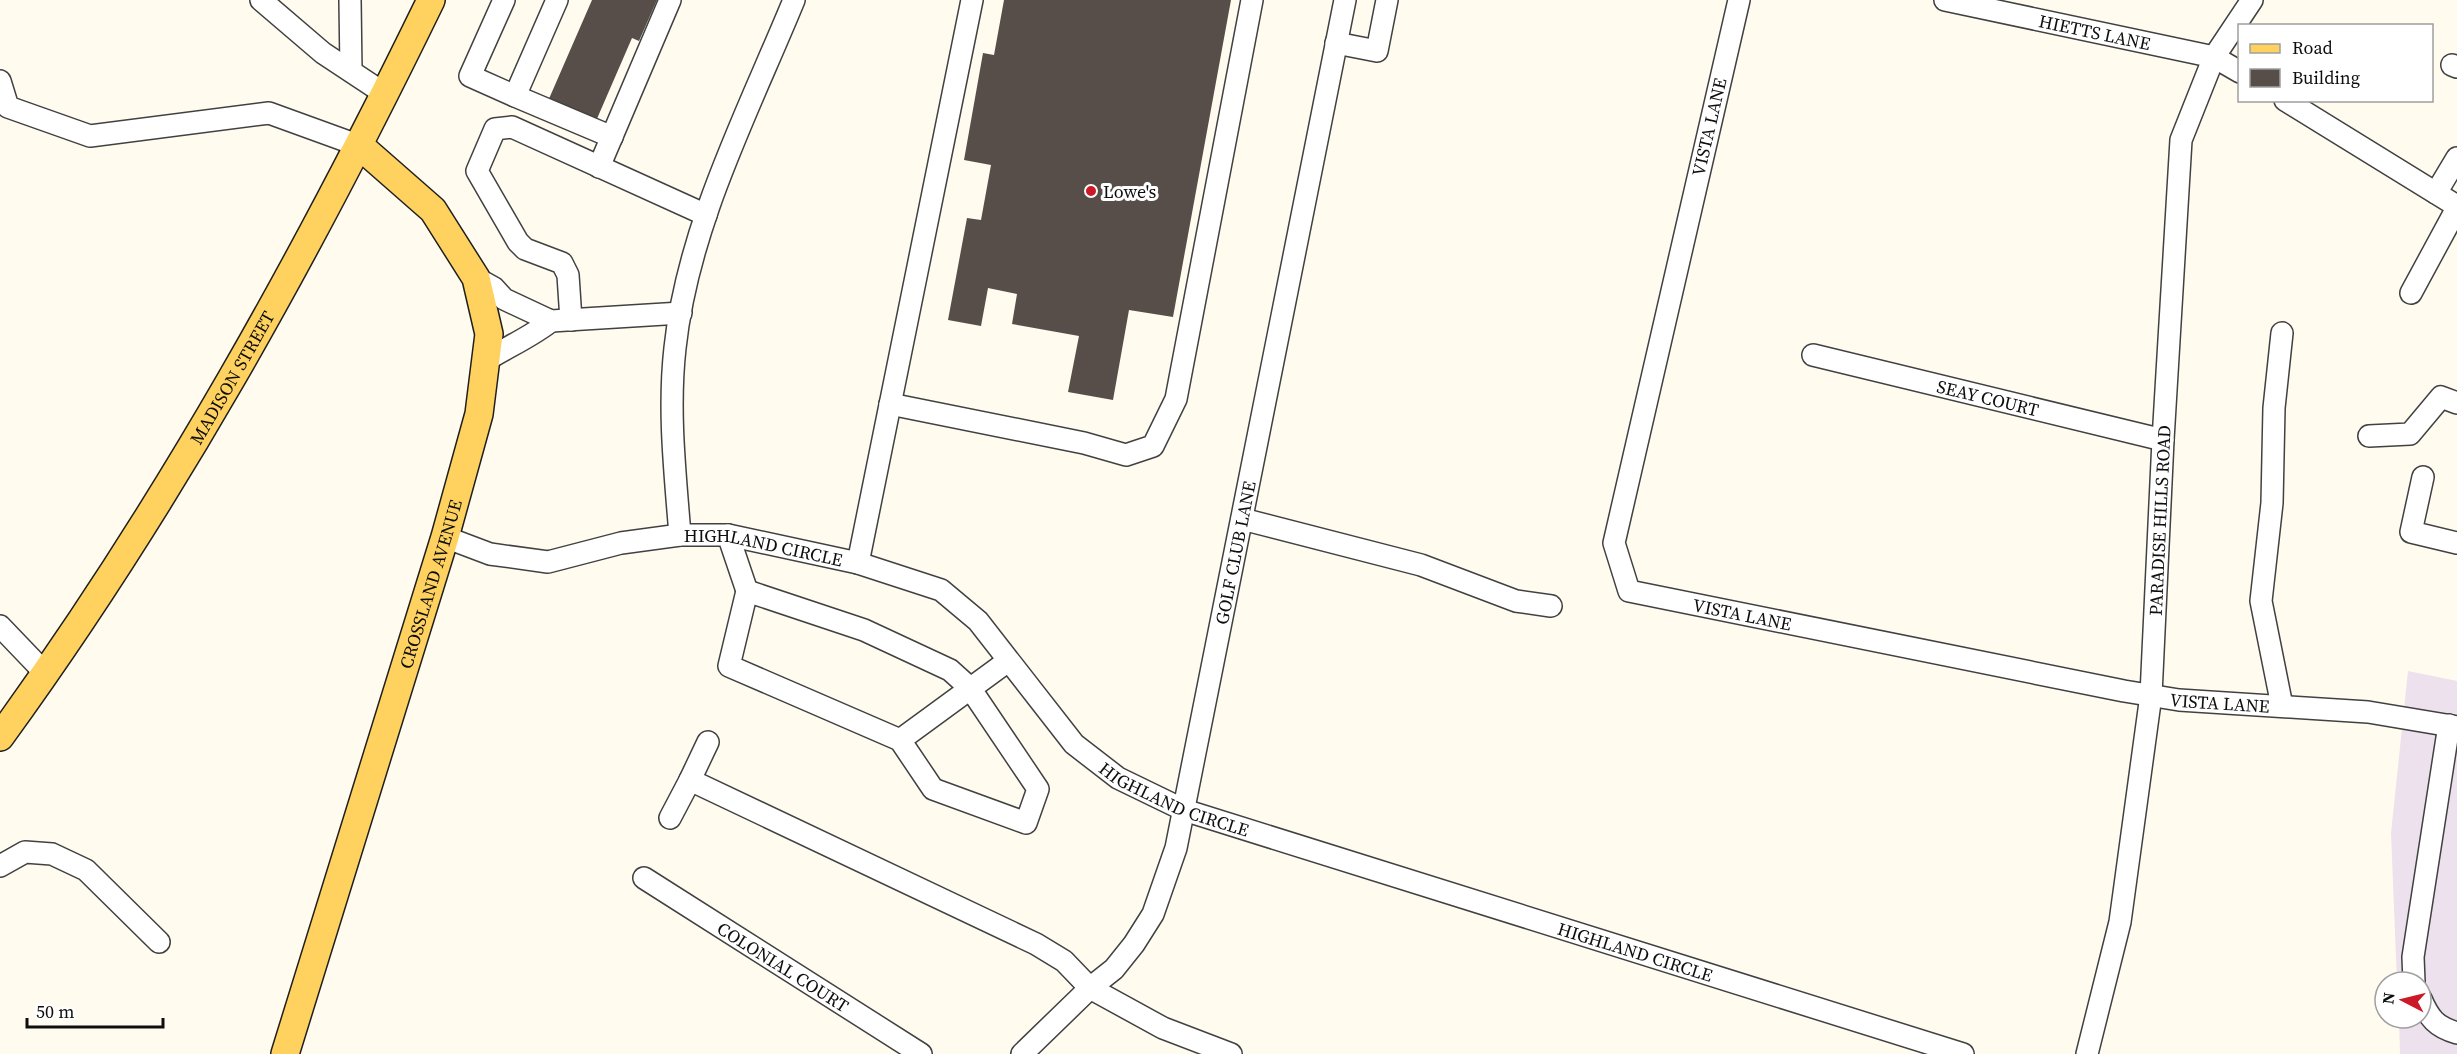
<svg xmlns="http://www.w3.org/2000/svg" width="2457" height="1054" viewBox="0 0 2457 1054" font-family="'Source Serif 4',serif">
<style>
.industrial{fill:#ece1ed}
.building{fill:#574e49}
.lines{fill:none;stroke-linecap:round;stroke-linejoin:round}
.minor-casing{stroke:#414141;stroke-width:24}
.major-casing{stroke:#1f1f1f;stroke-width:30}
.minor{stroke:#fff;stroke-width:21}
.major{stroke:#ffd25f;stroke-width:27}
.poi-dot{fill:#cb1927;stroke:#fff;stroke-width:2}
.labels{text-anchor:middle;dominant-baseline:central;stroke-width:6;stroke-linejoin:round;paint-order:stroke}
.street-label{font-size:18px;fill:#0e0e0e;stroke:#fff}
.poi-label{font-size:18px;fill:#0e0e0e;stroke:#fff;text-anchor:start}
</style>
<rect width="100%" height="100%" fill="#fffbef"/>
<!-- industrial -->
<path class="industrial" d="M2408 671 2457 681V1054H2400L2399 1018H2421V982H2397L2391 833Z"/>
<!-- building -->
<path class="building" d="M592 0H657L639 41 632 38 596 121 548 101Z
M1004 0H1231L1173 317 1129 310 1113 400 1068 392 1079 336 1012 324 1017 294 988 288 981 326 948 320 967 218 981 220 991 165 964 160 983 53 994 55Z"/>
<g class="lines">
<defs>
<g id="minor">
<path d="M261 0 323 53 385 94"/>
<path d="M350 0 351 71"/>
<path d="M504 0 470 76 515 96"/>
<path d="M557 0 515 96 612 137"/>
<path id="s1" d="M1739 0 1614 543 1629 591 2124 691 2179 700 2368 712 2457 727"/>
<path id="s2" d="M1945 0 2214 57 2240 72"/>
<path d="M1336 43 1377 51 1387 0"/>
<path d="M2452 65 2457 67"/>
<path d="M0 81 8 107 90 136 269 113 360 146"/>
<path d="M2285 100 2457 206"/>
<path d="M599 167 670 0"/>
<path d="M2436 193 2457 158"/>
<path d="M476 278 494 288 504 299 551 321 681 313"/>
<path d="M2411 293 2457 208"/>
<path d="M571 320 568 275 562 263 525 249 518 242 477 171 495 129 512 127 706 215"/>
<path d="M2282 333 2274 408 2272 503 2261 601 2282 706"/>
<path id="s3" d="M1813 355 2163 440"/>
<path d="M485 361C507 347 531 337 551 321"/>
<path d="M890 404 1084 443 1126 455 1153 446 1176 399 1252 0"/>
<path d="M2369 436 2410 434 2441 397 2457 403"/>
<path d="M2423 477 2411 532 2457 543"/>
<path d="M1242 519 1421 565 1516 601 1551 606"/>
<path d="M680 535C675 472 668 410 675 348 688 226 748 112 794 0"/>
<path d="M728 535 747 591"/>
<path id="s4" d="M445 537 490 554 548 562 621 543 680 535H728L858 563 941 590 978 621 1074 744 1118 778 1184 810 1963 1054"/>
<path d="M858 563 972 0"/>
<path d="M0 626 46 674"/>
<path d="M900 740 729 666 747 591 864 630 950 670 970 688 1038 789 1026 823 933 789 900 740 1008 661"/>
<path d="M708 742 690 780 1036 944 1064 961 1090 988 1163 1028 1231 1054"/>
<path d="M670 818 690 780"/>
<path d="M0 866 25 852 52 854 86 870 159 942"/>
<path id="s5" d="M644 878 921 1054"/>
<path d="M2414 982 2413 957 2449 725"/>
<path d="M2421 999C2429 1018 2436 1027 2457 1033"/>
<path id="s6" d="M1022 1054 1090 988 1114 969 1134 944 1153 914 1176 848 1345 0"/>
<path id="s7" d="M2087 1054 2120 922 2151 695 2163 440 2181 140 2214 57 2252 0"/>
</g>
<g id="major">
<path id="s8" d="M0 737C168 506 306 257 431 0"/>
<path id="s9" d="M285 1054 445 537 479 414 489 334 476 278 433 210 360 146"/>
</g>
</defs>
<!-- minor casing -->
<use href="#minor" class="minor-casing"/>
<!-- major casing -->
<use href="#major" class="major-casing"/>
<!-- minor -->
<use href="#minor" class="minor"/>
<!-- major -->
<use href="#major" class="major"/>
</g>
<!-- markers -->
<circle class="poi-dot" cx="1091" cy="191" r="6"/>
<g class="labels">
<!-- street labels -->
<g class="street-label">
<text stroke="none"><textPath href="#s2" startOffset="153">HIETTS LANE</textPath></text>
<text transform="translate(1709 127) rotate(-77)">VISTA LANE</text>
<text stroke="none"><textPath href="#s8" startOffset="428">MADISON STREET</textPath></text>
<text stroke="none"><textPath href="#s3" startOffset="180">SEAY COURT</textPath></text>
<text stroke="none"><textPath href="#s7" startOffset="540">PARADISE HILLS ROAD</textPath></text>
<text stroke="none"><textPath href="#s4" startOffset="326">HIGHLAND CIRCLE</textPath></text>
<text stroke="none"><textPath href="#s6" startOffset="564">GOLF CLUB LANE</textPath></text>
<text stroke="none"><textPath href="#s9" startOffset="492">CROSSLAND AVENUE</textPath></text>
<text stroke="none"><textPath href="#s1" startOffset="723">VISTA LANE</textPath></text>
<text stroke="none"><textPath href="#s1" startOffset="1209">VISTA LANE</textPath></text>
<text stroke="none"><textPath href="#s4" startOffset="830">HIGHLAND CIRCLE</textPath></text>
<text stroke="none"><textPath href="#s4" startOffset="1316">HIGHLAND CIRCLE</textPath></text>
<text stroke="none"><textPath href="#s5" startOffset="165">COLONIAL COURT</textPath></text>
</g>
<!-- poi labels -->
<g class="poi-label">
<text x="1103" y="191">Lowe's</text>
</g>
</g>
<!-- legend -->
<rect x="2238" y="24" width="195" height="78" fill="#ffffff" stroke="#9f9f9f" stroke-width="1.5"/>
<rect x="2250" y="44" width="30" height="9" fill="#ffd25f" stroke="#9f9f9f" stroke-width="1.5"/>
<text x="2292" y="54" font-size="18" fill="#0e0e0e">Road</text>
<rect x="2250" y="69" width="30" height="18" fill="#574e49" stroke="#9f9f9f" stroke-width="1.5"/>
<text x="2292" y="84" font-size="18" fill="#0e0e0e">Building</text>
<!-- north arrow -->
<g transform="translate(2403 1000) rotate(277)"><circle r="28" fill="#ffffff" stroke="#9f9f9f" stroke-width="1.5"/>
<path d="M0-4.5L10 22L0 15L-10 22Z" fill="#cb1927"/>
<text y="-9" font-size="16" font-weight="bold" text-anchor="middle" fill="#0e0e0e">N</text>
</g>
<!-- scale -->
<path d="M27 1018v9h136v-9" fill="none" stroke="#0e0e0e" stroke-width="3"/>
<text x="36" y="1018" font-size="18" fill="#0e0e0e" stroke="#ffffff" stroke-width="4.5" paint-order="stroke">50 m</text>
</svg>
